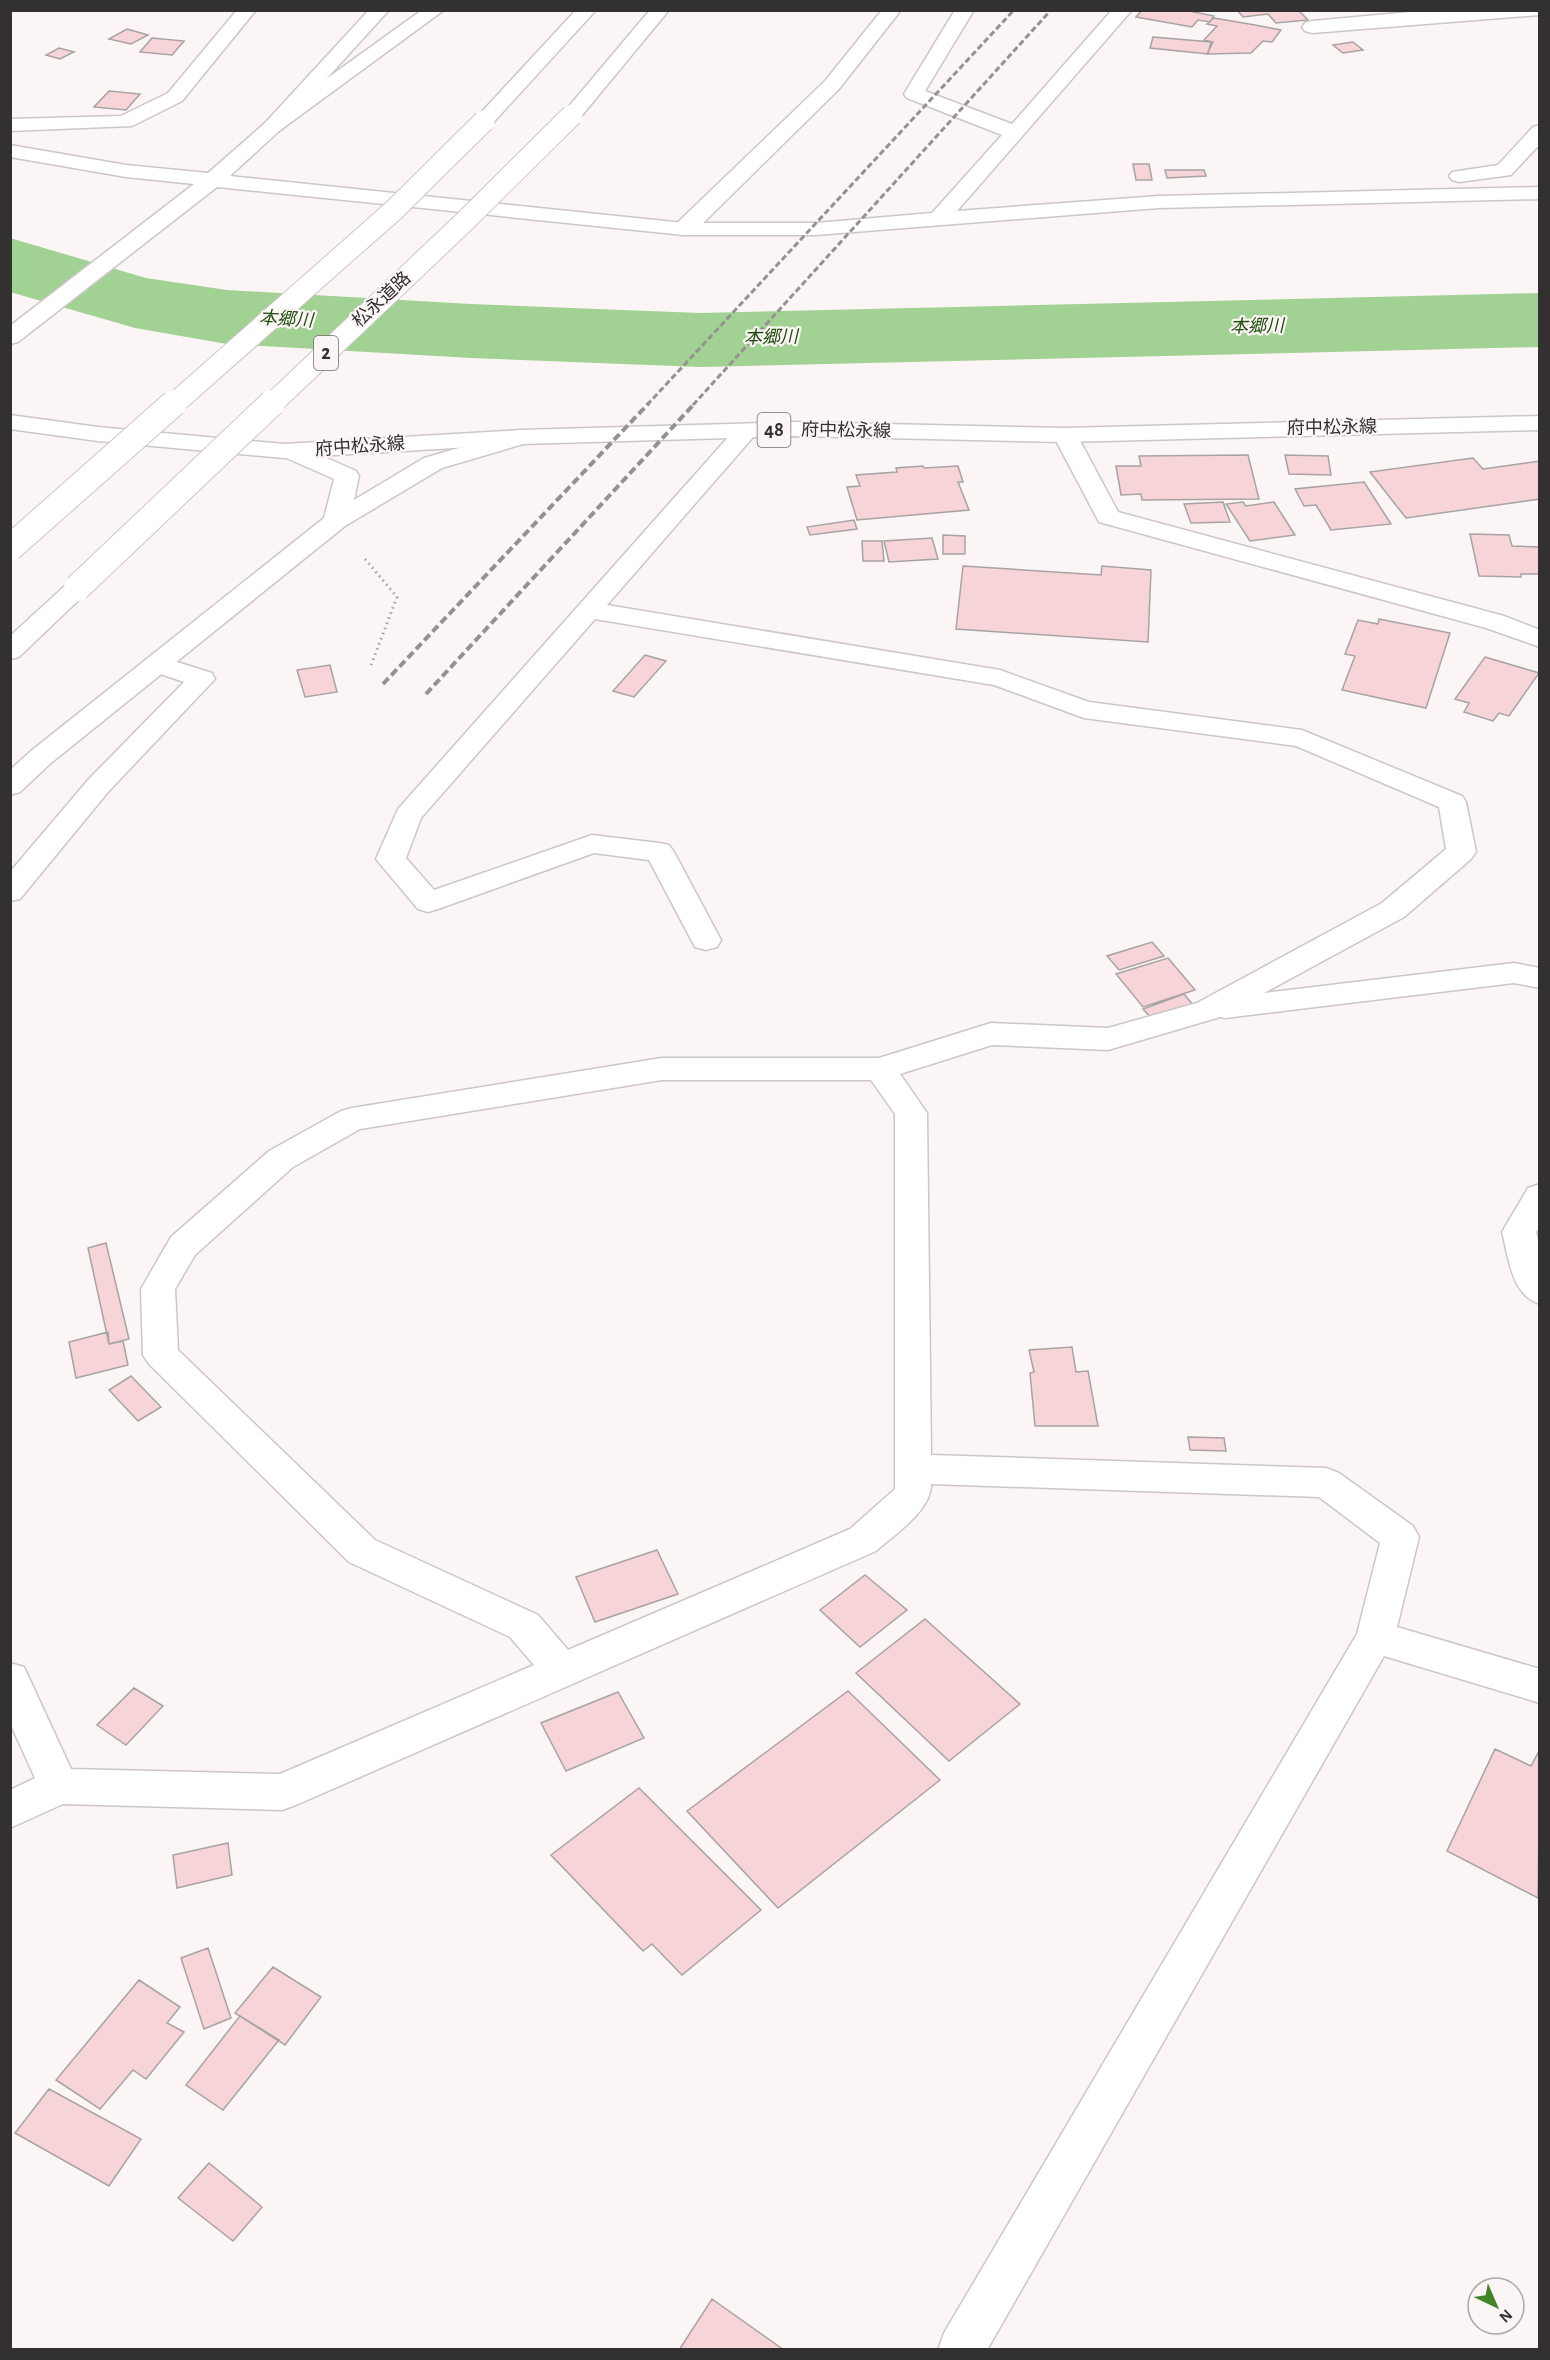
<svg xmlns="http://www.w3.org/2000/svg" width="1550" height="2360" viewBox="0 0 1550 2360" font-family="'Alegreya Sans','Noto Sans JP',sans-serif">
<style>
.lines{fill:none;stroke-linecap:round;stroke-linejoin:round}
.river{fill:#a2d293;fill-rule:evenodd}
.building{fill:#f7d4d8;stroke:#a8a3a3;stroke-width:1.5}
.minor-casing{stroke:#ccc6c7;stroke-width:3}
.major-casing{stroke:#ccc6c7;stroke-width:3}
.highway-casing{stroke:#ccc6c7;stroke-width:3}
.path{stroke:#a6a1a2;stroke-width:3;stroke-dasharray:1.5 4;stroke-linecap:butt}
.minor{fill:#fff;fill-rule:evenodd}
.major{fill:#fff;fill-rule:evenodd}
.highway{fill:#fff;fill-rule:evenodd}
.rail-far1{stroke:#959091;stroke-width:3;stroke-dasharray:6 3;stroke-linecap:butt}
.rail{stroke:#959091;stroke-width:4;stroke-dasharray:8 4;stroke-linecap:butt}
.highway-bridge-far1-casing{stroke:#ccc6c7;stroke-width:23;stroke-linecap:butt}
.highway-bridge-casing{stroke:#ccc6c7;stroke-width:28;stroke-linecap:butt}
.highway-bridge-far1{stroke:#fff;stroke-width:21}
.highway-bridge{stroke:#fff;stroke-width:26}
.labels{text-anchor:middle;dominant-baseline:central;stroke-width:4.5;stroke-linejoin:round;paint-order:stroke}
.far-street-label{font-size:18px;fill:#333031;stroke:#fcf5f6}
.far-water-label{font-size:18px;font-style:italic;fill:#214d0e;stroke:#fcf5f6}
.shield{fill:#fcf5f6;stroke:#6f6b6c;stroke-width:1.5}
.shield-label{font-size:20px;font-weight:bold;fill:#333031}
</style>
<rect width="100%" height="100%" fill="#fcf5f6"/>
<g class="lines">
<!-- river -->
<path class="river" d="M10 238 146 278 227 290 471 304 700 313 1540 293V347L700 367 471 358 227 344 135 328 10 292Z"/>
</g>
<!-- building -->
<path class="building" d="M1142 10H1184L1214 16 1210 22 1198 20 1192 27 1136 17Z
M1237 10H1298L1308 20 1276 23 1268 14 1243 17Z
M1214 18 1255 25 1281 30 1272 42 1263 41 1251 53 1207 54 1213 42 1204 40 1217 26 1207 24Z
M127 29 148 35 131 44 109 39Z
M1153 37 1211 42 1208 54 1150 48Z
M152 38 184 41 172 55 140 52Z
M1353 42 1363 50 1343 53 1333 45Z
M59 48 74 52 60 59 46 55Z
M109 91 140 94 126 110 94 107Z
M1133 164H1149L1152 180H1136Z
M1165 170H1204L1206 176 1167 178Z
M1248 455 1259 499 1142 500 1141 494 1121 495 1116 466H1141L1139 456Z
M1285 455 1328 456 1331 475 1289 474Z
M1473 458 1483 469 1540 461V499L1406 518 1370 472Z
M923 466 924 468 958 466 963 482H958L969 510 857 520 847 487 860 486 856 475 897 472 896 468Z
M1364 482 1391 524 1331 530 1316 505 1304 506 1295 489Z
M1223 502 1230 522 1191 523 1184 504Z
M1243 502 1246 506 1274 502 1295 535 1250 541 1226 504Z
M854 520 857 529 810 535 807 527Z
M1470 534 1509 535 1512 546 1540 547V574H1521V577L1479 576Z
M943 535 965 536V554H943Z
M932 538 938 559 889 562 884 541Z
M862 541H882L884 561H863Z
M963 566 1101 575 1102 566 1151 570 1148 642 956 629Z
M1379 619 1450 633 1426 708 1342 690 1355 656 1345 654 1358 620 1378 624Z
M645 655 666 661 634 697 613 691Z
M1485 657 1539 673 1509 716 1499 713 1493 721 1464 712 1469 703 1455 699Z
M330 665 337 692 305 697 297 670Z
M1152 942 1164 956 1119 970 1107 956Z
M1168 958 1195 990 1143 1007 1116 974Z
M1184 994 1194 1006 1154 1021 1143 1009Z
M106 1243 129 1339 109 1344 88 1248Z
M108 1332 109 1344 123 1341 128 1365 76 1378 69 1342Z
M1072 1347 1076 1372 1088 1371 1098 1426H1035L1030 1373 1034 1372 1029 1350Z
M131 1376 161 1407 138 1421 109 1390Z
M1188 1437 1224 1438 1226 1451 1190 1450Z
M657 1550 678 1594 595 1622 576 1577Z
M865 1575 907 1610 860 1647 820 1610Z
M925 1619 1020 1704 949 1761 856 1673Z
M134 1688 163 1706 126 1745 97 1725Z
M848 1691 940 1780 778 1908 687 1811Z
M618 1692 644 1738 566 1771 541 1723Z
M1495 1749 1531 1766 1540 1749 1538 1898 1447 1851Z
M639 1788 761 1910 682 1975 652 1944 643 1951 551 1855Z
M228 1843 232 1875 177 1888 173 1855Z
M208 1948 231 2018 204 2029 181 1958Z
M273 1967 321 1997 285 2045 235 2013Z
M139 1980 180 2007 167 2023 184 2032 146 2079 133 2070 100 2109 56 2080Z
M240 2016 279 2040 223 2110 186 2085Z
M49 2089 141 2139 109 2186 15 2133Z
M209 2163 262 2207 233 2241 178 2198Z
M712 2299 784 2350H679Z"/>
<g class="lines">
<defs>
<path id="minor" d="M237 10H256L182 101 132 126 10 131V119L121 116 168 93Z
M369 10H389L279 131 230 176 684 223H816L932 213 1002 135 907 98 904 94 955 10H974L925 91 1012 124 1112 10H1132L957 211 1159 196 1540 187V199L1159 208 816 235H684L217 187 18 342 10 344V326L194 184 126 177 10 157V145L126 165 208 173 265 123Z
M1432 10H1540V15L1312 33 1305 31 1302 27 1305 23 1312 21Z
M1540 125V144L1511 175 1459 182 1452 180 1449 176 1452 172 1498 165 1533 127Z
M746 424 754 426 758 431 754 436 607 605 1000 670 1089 702 1302 730 1462 796 1466 802 1476 852 1471 859 1404 917 1264 993 1514 963 1540 968V988L1514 983 1225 1018 1220 1017 1108 1050 992 1045 900 1074 927 1113 931 1455 1326 1468 1339 1473 1413 1526 1419 1537 1397 1627 1540 1669V1703L1384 1656 987 2350H938L944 2333 1357 1634 1380 1543 1319 1497 931 1484C932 1510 895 1534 876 1551L296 1805 282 1810 63 1804 10 1828V1790L35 1778 10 1723V1663L24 1667 71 1769 280 1774 534 1665 510 1637 349 1562 149 1364 143 1355 141 1289 171 1237 269 1151 341 1111 352 1108 662 1058H879L991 1023 1108 1028 1197 1003 1382 903 1446 849 1439 807 1296 746 1084 718 994 685 595 619 421 818 406 858 434 890 592 835 659 843 669 845 674 852 721 940 717 947 706 950 695 947 649 860 594 853 438 909 428 912 418 909 376 859 398 809 738 426ZM662 1080H871L895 1114V1489L850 1529 568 1650 538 1615 375 1540 178 1350 175 1289 195 1255 293 1167 360 1129Z
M1065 428 1073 430 1077 435 1118 512 1504 616 1540 630V647L1486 628 1099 522 1053 435 1057 430Z
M158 656 212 673 215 679 108 792 20 899 10 901V872L88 780 184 682 149 670 145 664 149 658Z
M1540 1184V1226L1536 1232 1540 1246V1304C1511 1295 1509 1258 1502 1232L1528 1188Z"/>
<path id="major" d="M10 415 98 427 284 444 521 430 795 422 1065 428 1540 416V430L1065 442 795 436 521 444 284 458 98 441 10 429Z"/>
<path id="highway" d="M422 10H444L279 131H265L262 127 265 123Z
M576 10H596L491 125H477L474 121 477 117Z
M650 10H669L579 119H565L562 115 565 111Z
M882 10H901L839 89 692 234 684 235 676 234 673 229 676 224 825 81Z
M521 430 530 432 533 437 530 442 442 468 345 526 51 763 20 792 10 795V770L31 751 324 518 334 479 282 456 279 451 282 446 291 444 300 446 356 471 359 476 354 500 424 458Z
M77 580 86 583 90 588 86 593 19 657 10 659V636L68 583Z"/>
</defs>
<!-- minor casing -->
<use href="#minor" class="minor-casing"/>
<!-- major casing -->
<use href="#major" class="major-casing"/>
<!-- highway casing -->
<use href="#highway" class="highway-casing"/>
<!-- path -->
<path class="path" d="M365 559 397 597 370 668"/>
<!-- minor -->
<use href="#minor" class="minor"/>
<!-- major -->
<use href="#major" class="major"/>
<!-- highway -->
<use href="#highway" class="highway"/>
<!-- rail-far1 -->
<path class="rail-far1" d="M647 405 1014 10
M693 405 1051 10"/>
<!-- rail -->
<path class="rail" d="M383 684 649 403
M426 694 695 403"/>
<defs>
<path id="highway-bridge-far1" d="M173 405 393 211 484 121
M271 405 464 222 572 115"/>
<path id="highway-bridge" d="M10 548 174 403
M77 588 272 403"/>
</defs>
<!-- highway-bridge-far1 casing -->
<use href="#highway-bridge-far1" class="highway-bridge-far1-casing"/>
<!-- highway-bridge casing -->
<use href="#highway-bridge" class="highway-bridge-casing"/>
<!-- highway-bridge-far1 -->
<use href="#highway-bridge-far1" class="highway-bridge-far1"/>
<!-- highway-bridge -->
<use href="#highway-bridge" class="highway-bridge"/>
</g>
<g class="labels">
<!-- far-street labels -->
<g class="far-street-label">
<text transform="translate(382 300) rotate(-43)">松永道路</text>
<text transform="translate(1332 428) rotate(-1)">府中松永線</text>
<text transform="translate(846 431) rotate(1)">府中松永線</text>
<text transform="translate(360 447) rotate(-4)">府中松永線</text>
</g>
<!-- far-water labels -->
<g class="far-water-label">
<text transform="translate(286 320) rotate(3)">本郷川</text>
<text transform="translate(1257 327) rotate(-1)">本郷川</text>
<text transform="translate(771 338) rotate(-1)">本郷川</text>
</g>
<!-- shield labels -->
<g class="shield">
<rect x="314" y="336" width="24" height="34" rx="4.5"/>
<rect x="757.5" y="413" width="33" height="34" rx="4.5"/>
</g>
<g class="shield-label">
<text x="326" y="353">2</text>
<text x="774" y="430">48</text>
</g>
</g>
<!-- border -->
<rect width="1550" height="2360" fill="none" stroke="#333031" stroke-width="24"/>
<!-- north arrow -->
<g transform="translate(1496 2306) rotate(136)"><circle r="28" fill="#fcf5f6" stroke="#aca6a7" stroke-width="1.5"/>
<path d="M0-4.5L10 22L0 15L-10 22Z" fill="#428427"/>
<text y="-9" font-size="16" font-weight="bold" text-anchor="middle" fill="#333031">N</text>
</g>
</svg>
